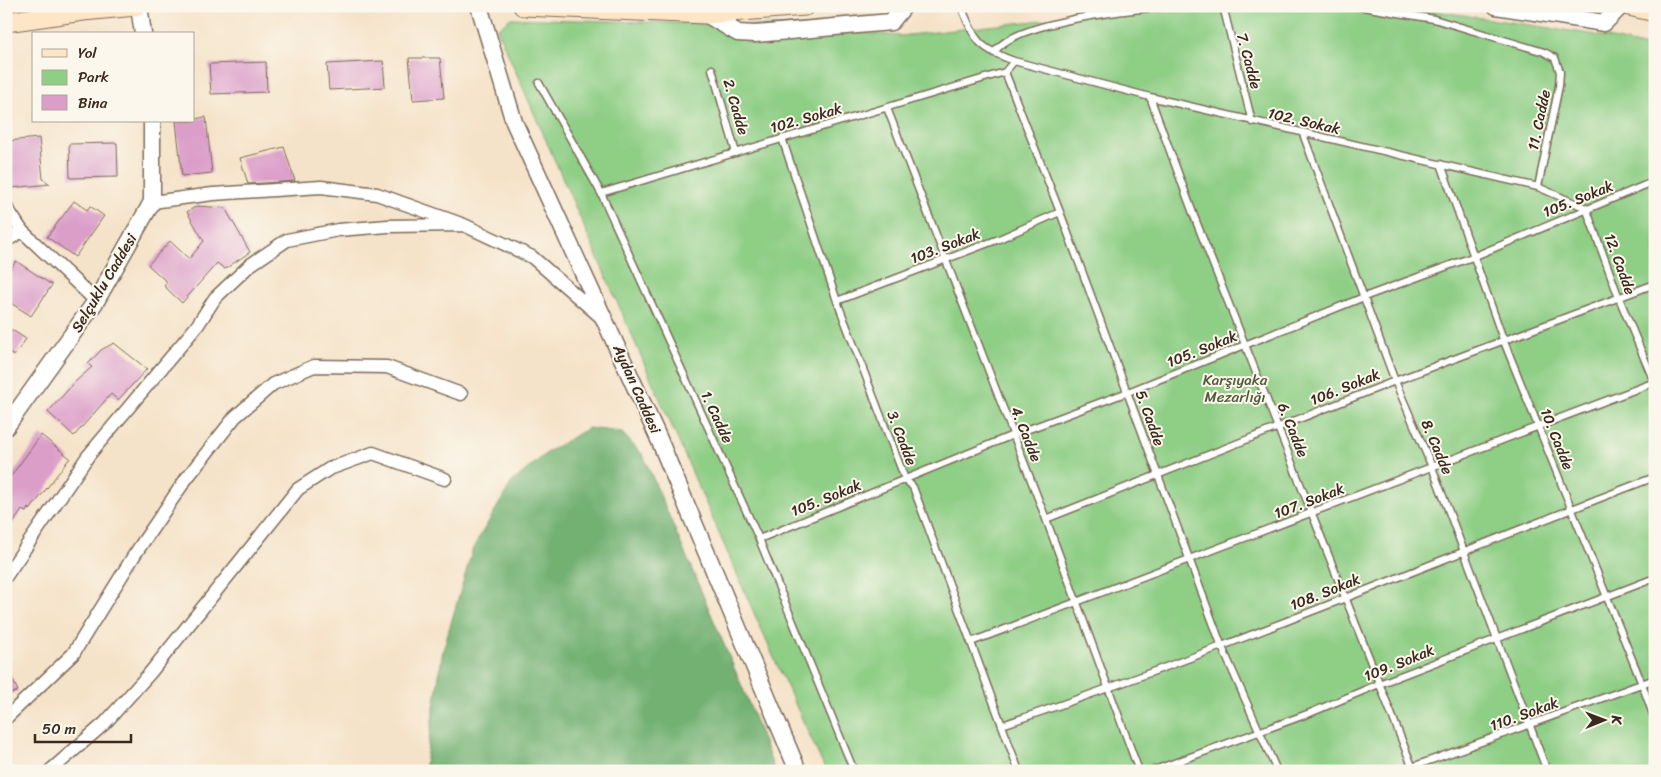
<svg xmlns="http://www.w3.org/2000/svg" width="1661" height="777" viewBox="0 0 1661 777" font-family="Sriracha,sans-serif">
<style>
.green{fill:#8ece85;stroke:#647c52}
.forest{fill:#72b172;stroke:#566e48}
.building{fill:#db9ec9}
.lines{fill:none;stroke-linecap:round;stroke-linejoin:round}
.service-casing{stroke:#7c6b5a;stroke-width:9}
.minor-casing{stroke:#7c6b5a;stroke-width:15}
.tertiary-casing{stroke:#7c6b5a;stroke-width:19}
.secondary-casing{stroke:#7c6b5a;stroke-width:21}
.service{stroke:#fff;stroke-width:6}
.minor{stroke:#fff;stroke-width:12}
.tertiary{stroke:#fff;stroke-width:16}
.secondary{stroke:#fee5c5;stroke-width:19}
.labels{text-anchor:middle;dominant-baseline:central;stroke-width:4;stroke-linejoin:round;paint-order:stroke}
.street-label{font-size:15px;fill:#3b2a1e;stroke:#fbf7ec}
.park-label{font-size:15px;fill:#545b3d;stroke:#fbf7ec}
</style>
<rect width="100%" height="100%" fill="#fbf7ec"/>
<filter id="ink" filterUnits="userSpaceOnUse"><feTurbulence type="fractalNoise" baseFrequency=".02" numOctaves="2"/><feDisplacementMap in="SourceGraphic" scale="10" xChannelSelector="R" yChannelSelector="G"/><feConvolveMatrix kernelMatrix="1 2 1 2 8 2 1 2 1" color-interpolation-filters="sRGB"/></filter>
<filter id="wash" filterUnits="userSpaceOnUse"><feTurbulence type="fractalNoise" baseFrequency=".0096" numOctaves="4" result="noise"/><feDisplacementMap in="SourceGraphic" scale="20" xChannelSelector="R" yChannelSelector="G"/><feGaussianBlur stdDeviation="1.12" result="paint"/><feColorMatrix in="noise" values="0 0 0 0 0 0 0 0 0 0 0 0 0 0 0 0 0 1.4 0 .05"/><feComposite in="paint" operator="in"/></filter>
<g filter="url(#wash)">
<rect width="100%" height="100%" fill="#f5e3c9"/>
<!-- green -->
<path class="green" d="M1143 6H1401L1591 34 1655 49V771H826L773 656 497 29 511 18 775 26 900 36 1088 15Z"/>
<!-- forest -->
<path class="forest" d="M588 428 621 432 643 455 746 696 775 771H424L443 650 473 548 512 482 549 451Z"/>
<g id="blocks">
<!-- building -->
<path class="building" d="M409 58H440L444 98 413 100Z
M383 61 385 87 329 90 327 64Z
M266 62 267 92 211 94 209 64Z
M206 117 212 173 182 176 176 121H194V119Z
M39 138 43 179 50 184 11 188 7 141Z
M117 143 118 177 70 178 69 144Z
M284 147 295 181 248 184 240 158Z
M74 201 87 210 90 206 104 216 75 257 47 237Z
M197 206 225 208 250 252 225 269 217 263 182 303 164 286 167 282 148 265 170 241 189 259 204 241 187 212Z
M16 261 52 285 31 316 6 300V276Z
M6 326 26 339 14 356 6 351Z
M114 343 147 369 118 400 111 394 74 436 48 412 75 382 92 367 88 364 101 350Z
M41 435 70 458 30 510 28 508 26 512 22 510 6 534V483Z
M6 665 18 691 6 696Z"/>
</g>
</g>
<g filter="url(#ink)">
<use href="#blocks" fill-opacity="0" stroke="#7c6b5a" stroke-width="1"/>
<g class="lines">
<defs>
<path id="service" d="M961 6C976 42 977 47 1014 61L1150 97 1538 187 1586 208 1619 298 1655 384
M1223 6 1252 122
M1357 6 1434 19 1544 52 1555 58 1560 72 1559 86 1538 187
M994 53C1012 21 1132 10 1168 6
M712 69 736 153
M1005 72 1060 212 1222 647 1277 771
M539 83 601 193 759 539 854 771
M1150 97 1194 216 1414 771
M887 108 1046 519 1139 771
M1303 134 1395 381 1432 467 1547 771
M782 138 837 301 905 479 913 487 1019 771
M1441 164 1503 339 1642 684 1655 720
M601 193 1005 72 1014 61
M837 301 999 239 1060 212
M1046 519 1395 381 1655 284
M759 539 1013 435 1128 392 1364 297 1475 256 1655 181
M971 642 1655 382
M1002 725C1223 651 1437 560 1655 477
M1152 771 1310 713 1379 684 1655 578
M1401 771 1655 679"/>
<path id="minor" d="M152 202 213 194 321 187 377 194 464 225 532 257 602 318
M6 207 22 231 96 301
M6 241 22 231
M6 576 88 456 197 326 215 298 250 265 287 240 338 230 388 226 464 225
M6 718 73 654 135 554 186 479 235 417 273 384 314 366 387 367 461 394
M50 771 105 723 150 673 298 489 329 469 373 453 445 479"/>
<path id="tertiary" d="M139 6 143 34
M479 6 514 122 658 437 798 771
M1496 6 1604 23 1621 6
M706 14 738 33 755 34 891 22 904 6
M6 427 96 301 152 202V121"/>
<path id="secondary" d="M523 6 706 14 805 6
M1629 6 1655 12
M6 22 83 11 136 6"/>
</defs>
<!-- service casing -->
<use href="#service" class="service-casing"/>
<!-- minor casing -->
<use href="#minor" class="minor-casing"/>
<!-- tertiary casing -->
<use href="#tertiary" class="tertiary-casing"/>
<!-- secondary casing -->
<use href="#secondary" class="secondary-casing"/>
<!-- service -->
<use href="#service" class="service"/>
<!-- minor -->
<use href="#minor" class="minor"/>
<!-- tertiary -->
<use href="#tertiary" class="tertiary"/>
<!-- secondary -->
<use href="#secondary" class="secondary"/>
</g>
</g>
<g class="labels">
<!-- street labels -->
<g class="street-label">
<text transform="translate(1249 61) rotate(75)">7. Cadde</text>
<text transform="translate(736 107) rotate(74)">2. Cadde</text>
<text transform="translate(806 118) rotate(-16)">102. Sokak</text>
<text transform="translate(1539 120) rotate(-78)">11. Cadde</text>
<text transform="translate(1304 121) rotate(13)">102. Sokak</text>
<text transform="translate(1578 199) rotate(-22)">105. Sokak</text>
<text transform="translate(945 246) rotate(-21)">103. Sokak</text>
<text transform="translate(1620 264) rotate(70)">12. Cadde</text>
<text transform="translate(104 283) rotate(-59)">Selçuklu Caddesi</text>
<text transform="translate(1202 349) rotate(-22)">105. Sokak</text>
<text transform="translate(1345 387) rotate(-22)">106. Sokak</text>
<text transform="translate(637 389) rotate(66)">Aydan Caddesi</text>
<text transform="translate(717 417) rotate(65)">1. Cadde</text>
<text transform="translate(1150 418) rotate(70)">5. Cadde</text>
<text transform="translate(1293 430) rotate(68)">6. Cadde</text>
<text transform="translate(1026 434) rotate(68)">4. Cadde</text>
<text transform="translate(902 438) rotate(69)">3. Cadde</text>
<text transform="translate(1557 439) rotate(68)">10. Cadde</text>
<text transform="translate(1437 447) rotate(67)">8. Cadde</text>
<text transform="translate(826 498) rotate(-22)">105. Sokak</text>
<text transform="translate(1309 501) rotate(-21)">107. Sokak</text>
<text transform="translate(1325 592) rotate(-22)">108. Sokak</text>
<text transform="translate(1399 663) rotate(-22)">109. Sokak</text>
<text transform="translate(1524 714) rotate(-20)">110. Sokak</text>
</g>
<!-- park labels -->
<g class="park-label">
<text x="1235" y="380">Karşıyaka<tspan x="1235" dy="17">Mezarlığı</tspan></text>
</g>
</g>
<!-- margin -->
<rect width="1661" height="777" fill="none" stroke="#fbf7ec" stroke-width="25"/>
<!-- legend -->
<rect x="32" y="32" width="162" height="90" fill="#fbf7ec" stroke="#aea59a"/>
<rect x="42" y="49" width="25" height="8" fill="#fee5c5" stroke="#aea59a"/>
<text x="78" y="58" font-size="15" fill="#3b2a1e">Yol</text>
<rect x="42" y="70" width="25" height="15" fill="#8ece85" stroke="#aea59a"/>
<text x="78" y="82" font-size="15" fill="#3b2a1e">Park</text>
<rect x="42" y="95" width="25" height="15" fill="#db9ec9" stroke="#aea59a"/>
<text x="78" y="108" font-size="15" fill="#3b2a1e">Bina</text>
<!-- north arrow -->
<g transform="translate(1604 720) rotate(89)" stroke="#fbf7ec" stroke-width="4" paint-order="stroke">
<path d="M0-4L9 19L0 12L-9 19Z" fill="#3b2a1e"/>
<text y="-8" font-size="14" font-weight="bold" text-anchor="middle" fill="#3b2a1e">K</text>
</g>
<!-- scale -->
<path d="M35 734v8h96v-8" fill="none" stroke="#3b2a1e" stroke-width="2.5"/>
<text x="42" y="734" font-size="15" fill="#3b2a1e" stroke="#fbf7ec" stroke-width="4" paint-order="stroke">50 m</text>
</svg>
